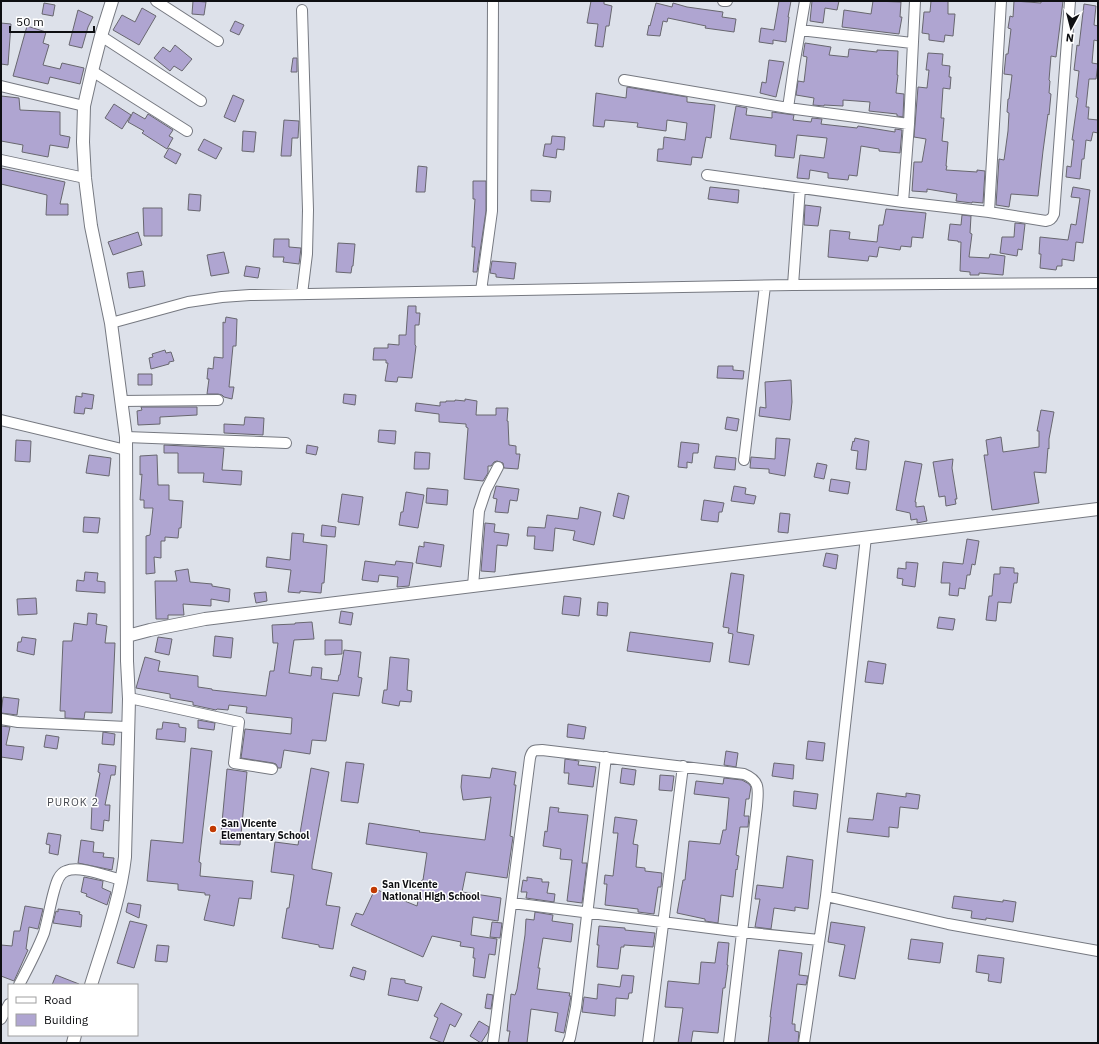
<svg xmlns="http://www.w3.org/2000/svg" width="1099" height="1044" viewBox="0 0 1099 1044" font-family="'IBM Plex Sans',sans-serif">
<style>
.building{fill:#afa5d1;stroke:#68676f}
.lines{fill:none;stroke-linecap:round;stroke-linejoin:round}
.minor-casing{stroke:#767981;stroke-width:12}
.tertiary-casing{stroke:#767981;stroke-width:14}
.minor{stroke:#fff;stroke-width:10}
.tertiary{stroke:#fff;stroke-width:12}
.poi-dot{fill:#c13a03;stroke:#fff;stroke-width:1.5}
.labels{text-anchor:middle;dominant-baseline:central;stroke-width:3;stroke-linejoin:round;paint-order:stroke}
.poi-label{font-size:10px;font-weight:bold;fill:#0e0f12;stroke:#fff;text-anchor:start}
.neighbourhood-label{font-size:11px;letter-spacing:1px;fill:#484b52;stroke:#fff}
</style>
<rect width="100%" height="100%" fill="#dde1ea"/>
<!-- building -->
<path class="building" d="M193 1 206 2 204 15 192 14Z
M591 1H604V4L612 6 609 26H606L603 47 595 46 598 24 587 23Z
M779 1H791L788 17H789L786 42 773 40V44L759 42 761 28 774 30Z
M812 1H839L837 10 825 8 823 23 810 21Z
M873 1 901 2 900 17H902L899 34 842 27 844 10 871 14Z
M931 1H948V14H955L953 36 945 35 944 42 929 40V34L922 33 924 12H930Z
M1014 1 1041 3V1H1063L1056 57 1051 56 1049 80 1050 81 1049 93 1051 94 1049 115 1048 114 1043 151 1038 196 1011 194 1009 207 996 205 999 159 1004 160 1008 131 1009 113 1007 112 1008 99H1009L1012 75 1004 74 1006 54H1008L1011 29 1008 28 1010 16 1013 17Z
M44 3 55 5 53 16 42 14Z
M656 3 672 7 673 3 687 7 723 12 722 17 736 19 734 32 705 28 706 26 668 18 667 22 663 21 660 36 647 35 649 25 650 26Z
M1084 4 1096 6 1094 25 1098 26V41L1094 40 1092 63 1098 64 1096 79H1089L1086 107H1089L1088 119 1098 120V133L1093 132 1091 141 1086 140 1084 159H1082L1080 179 1066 177 1067 166 1071 167 1074 140H1072L1078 98 1076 97 1079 71 1074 70 1077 45 1079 46Z
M142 8 156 16 139 45 113 30 122 15 135 22Z
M78 10 93 17 88 27 82 48 69 45Z
M235 21 244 25 239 35 230 31Z
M1 23 11 24 8 65 1 64Z
M27 26 46 32 43 43 49 45 43 65 60 69 62 63 84 68 80 84 50 77 48 84 13 76Z
M805 43 831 47 829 55 848 57 849 49 877 52V50L898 51 897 75H898L896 93 904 94 903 117 897 116V114L869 111 870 102 843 100V106L824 105V106L813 105 814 98 796 95 798 81 804 82 807 57 803 56Z
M175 45 192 59 182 71 174 66 170 71 154 58 163 47 170 52Z
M928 53 943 54 942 65 950 66 949 77H951L950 89 943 88 941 118H944L942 141 948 142 946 166H947L946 170 977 172V170L985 171 983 203 972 202V203L956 201 957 194 927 189V192L912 191 914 162H922L926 139 914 137 918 87 927 88 929 70H926Z
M293 58H297V72H291Z
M769 60 784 62 776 97 760 93 762 82 766 83Z
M627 87 687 97V102L715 105 711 138 706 137 702 158 692 157 691 165 657 161 658 149H663L664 137 685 140 687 123 667 120 666 131 637 127 638 123 617 121 605 120 604 127 593 126 596 93 626 98Z
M233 95 244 100 235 122 224 117Z
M1 96 19 98 20 110 60 112V135L70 137 68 148 50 145 48 157 22 152 23 145 1 141Z
M114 104 131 115 122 129 105 118Z
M736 106 747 108 746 115 772 118V112L794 115 793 120 811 122 812 118 822 119 821 124 857 128 858 126 895 132V129L902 130 900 153 879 151V149L861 146 857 176 849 175 848 180 828 178V173L810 170 809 179 797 178 800 155 824 158 827 138 797 135 794 158 775 156 776 145 730 139Z
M133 112 145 119 148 114 173 130 169 136 173 138 167 149 142 133 144 131 128 122Z
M284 120 299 121 298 138H292L291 156H281Z
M243 131 256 132 254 152 242 151Z
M552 136 565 137 564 150 557 149 556 158 543 156 545 144H551Z
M204 139 222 148 216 159 198 150Z
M169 148 181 154 176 164 164 157Z
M418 166 427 167 425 192H416Z
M1 168 65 182 60 204H68V215H46L47 195 1 184Z
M473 181H486V211L477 272H473L475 247H472L475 199H473Z
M710 187 739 190 738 203 708 199Z
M1073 187 1090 190 1083 243 1076 242 1074 261 1062 259V266H1057L1056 270 1040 268 1041 254H1039L1040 237 1068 240 1071 224 1076 225 1080 198 1071 197Z
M531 190 551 191 550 202 531 201Z
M189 194 201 195 200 211 188 210Z
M805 205 821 207 818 226 804 225Z
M143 208H162V236H144Z
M886 209 926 213 923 238 912 237 911 247 901 246 900 250 879 247 877 257 869 256 868 261 828 257 830 230 850 232 849 239 877 242 879 225H883Z
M962 215 971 216 970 233 972 234 969 257 989 258 990 254 1005 256 1003 275 979 273V275H970V272L960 271 961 242H958V241L948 240 950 224 961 225Z
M1015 223 1025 224 1022 250 1018 249 1017 256 1000 253 1002 237H1014Z
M138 232 142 245 113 255 108 242Z
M274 239H289V247L301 248 299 264 283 262 284 257H273Z
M338 243 355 244 353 266H352L351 273 336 272Z
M224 252 229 273 211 276 207 255Z
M492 261 516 263 514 279 496 277V274L490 273Z
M246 266 260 268 258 278 244 276Z
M143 271 145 286 129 288 127 273Z
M408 306H416V313H420L419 325H415V345L416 346 412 378 398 377 397 382 385 381 388 363H386V360H373L374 348H388V344L399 345V335H406Z
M226 317 237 319 236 346H233L229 387H234L232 399 224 397 222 395 218 394H207L209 379H207L208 368 213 369 214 357 223 358V322L225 323Z
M165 350 166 353 171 352 174 361 169 362V364L151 369 149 358 153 357 152 354Z
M718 366H733V370L744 371 743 379 717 378Z
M138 374H152V385H138Z
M791 380 792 402 790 420 759 416 760 407 766 408 765 382Z
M82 393 94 395 92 409 85 408 84 414 74 413 76 396 82 397Z
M344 394 356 395 355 405 343 403Z
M465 399 477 401 476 415H496V408H508L507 421H508L509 445 516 446V454H520L518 469 504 468 503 463 497 461 494 462 491 466H488V473L483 481 464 479 468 428 466 427V424L439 422V414L415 411 416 403 440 406V402H446V401H455V400L465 401Z
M141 407H197V415L160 417V424L138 425 137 411 142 410Z
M1041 410 1054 412 1049 439V449L1048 448 1046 473 1034 472 1039 503 992 510 984 455H988L986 440 1001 437 1003 452 1039 447V431H1037Z
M245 417 264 418 263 435 224 433V424L244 425Z
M727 417 739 419 737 431 725 429Z
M379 430 396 431 395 444 378 442Z
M776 438 790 439 785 476 769 473V469L750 468 751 457 775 459Z
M855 438 869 441 866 470 856 469 858 451 851 450 853 441 854 442Z
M16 440 31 441 30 462 15 461Z
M681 442 699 444 698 453H693L692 463 687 462V468L678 467Z
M164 445 224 448 222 470 242 471 241 485 203 482 204 473H178V453H164Z
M307 445 318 447 316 455 306 453Z
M415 452 430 453 429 469H414Z
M89 455 111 458 109 476 86 473Z
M157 455 158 485H169V500L183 501 181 528H179L178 538 165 537V541H161V558L154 557 155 573 146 574V536L150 535 153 508H144V500H140L142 474 140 475V456Z
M716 456 736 458 735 470 714 468Z
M953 459 952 468 957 499H955L956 504 946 506 945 496 939 497 933 462Z
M905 461 922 464 915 502H916V507L924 506 927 521 917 523V519L911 520 910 513 896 510Z
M817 463 827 465 824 479 814 477Z
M831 479 850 482 848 494 829 491Z
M496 486 519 489 517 501 510 500 508 513 495 512 497 499 493 498Z
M734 486 746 488 745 494 756 496 754 504 731 501Z
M427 488 448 490 447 505 426 503Z
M406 492 424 495 418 528 399 525 401 512H403Z
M618 493 629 496 624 519 613 516Z
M342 494 363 497 359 525 338 522Z
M704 500 724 503 722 512H719L718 522 701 520Z
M580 507 601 512 594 545 573 540 575 531 555 528 553 551 534 549 535 536H527L528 527 545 528 547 515 578 519Z
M780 513 790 514 788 533 778 532Z
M84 517 100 518 98 533 83 532Z
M485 523 495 524 494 532 509 534 507 546 497 545 495 572 481 571Z
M322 525 336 527 335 537 321 536Z
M292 533 304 534 303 542 327 545 324 583H322L321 593 300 591V593L288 592 291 570 266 567 267 557 290 560Z
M967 539 979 541 975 565 972 564 970 575H967L965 589 959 588 958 596 949 595 950 583H941L943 562 963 564Z
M424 542 444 545 441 567 416 563 419 546 424 547Z
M826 553 838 555 836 569 823 566Z
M365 561 395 565 396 561 413 563 409 586 397 587 398 577 379 575 378 582 362 580Z
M906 562 918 563 915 587 902 585 903 579 897 578 898 568 906 569Z
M1000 567 1014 568V573H1018L1017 583H1014L1011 603 998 602 996 621 986 620 989 596H992L994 574H1000Z
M188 569 190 582 212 584V586L230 589 229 602 211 599V606L183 604 184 615H168V619H156L155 581H177L175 571Z
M85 572 98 573 97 581 105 582V593L76 591 77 580 84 581Z
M731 573 744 575 737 632 754 635 749 665 729 662 733 634 728 633 729 628 723 627Z
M266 592 267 601 256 603 254 593Z
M564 596 581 598 579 616 562 614Z
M36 598 37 614 18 615 17 599Z
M598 602 608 603 607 616 597 615Z
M341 611 353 613 351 625 339 623Z
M88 613 97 614 96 624 107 626 105 643H115L112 713 85 712 84 719 65 718V711H60L63 641H72L74 623 87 625Z
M939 617 955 619 953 630 937 628Z
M312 622 314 639 294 640 289 673 311 676 312 667 322 668 321 679 338 681 339 675H340L344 650 361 652 358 677 362 678 359 696 333 693 326 741 312 740 310 754 284 750 281 768H278L276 764 273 763 241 758 245 729 291 734 292 718 246 713 247 707 229 705 228 710 217 709 216 710 193 705V702L170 698V694L136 688 145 657 160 661 158 671 198 676V687L212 689V690L266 696 270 671H274L278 643H273L272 625 295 624V623Z
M630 632 713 643 710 662 627 651Z
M215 636 233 638 231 658 213 656Z
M22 637 36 639 34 655 17 651 18 642H21Z
M158 637 172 639 169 655 155 652Z
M325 640H342V654L325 655Z
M390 657 409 659 407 690 412 691 411 702 400 701 399 706 382 703 384 690H387Z
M868 661 886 664 883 684 865 682Z
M3 697 19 699 17 715 1 713Z
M198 720 215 723 214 730 198 728Z
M163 722 179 724V727L186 728 185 742 156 739 157 729H162Z
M568 724 586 727 584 739 567 737Z
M1 726 10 727 6 745 24 747 22 760 1 757Z
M103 732 115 734 114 745 102 744Z
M46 735 59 737 57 749 44 747Z
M808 741 825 743 823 761 806 759Z
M191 748 212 751 199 862 201 863 200 876 253 881 251 899 239 898 234 926 204 920 210 895H205V893L178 890V884L147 881 151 840 183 843Z
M726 751 738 753 736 767 724 765Z
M565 759 579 761 578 765 596 767 593 787 568 784 569 773H564Z
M346 762 364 764 358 803 341 801Z
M774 763 794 765 793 779 772 776Z
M99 764 116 766 115 775H111L105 805H110L109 821 104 820 103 831 91 829 92 804H94L100 773 98 772Z
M311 768 329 772 312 865V869L332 873 326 905 340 907 333 949 319 947V945L282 938 287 908H289L294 875 271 872 275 842 298 845Z
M492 768 516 772 514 785H516L510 836 513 837 507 878 466 872 462 892 501 898 498 921 473 917 471 935 497 939 495 955 489 954 485 978 473 976 475 958H473L474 948 460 946 461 942 432 936 423 957 351 925 356 913 363 915 375 889 417 906 422 880H423L427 853 366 844 369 823 420 831 419 832 485 840 491 797 463 800 461 787 462 775 490 778Z
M622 768 636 770 634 785 620 783Z
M227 769 247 772 240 845 220 844Z
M660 775 674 776 672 791 659 790Z
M724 778 742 780 749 784 751 787 749 799H746L744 816H749L748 827H740L736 855 739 856 737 870 736 869 733 897 721 895 718 923 705 921V919L677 913 683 880H685L689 841 720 844 723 830H726L729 798 694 794 696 781 723 784Z
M794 791 818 794 816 809 793 806Z
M877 793 906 797V793L920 795 918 809 900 807 898 828 889 827V837L847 832 849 818 873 820Z
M550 807 559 808 558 812 588 815 582 863H587L582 903 567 901 572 860 560 859 561 849 543 846 545 831 547 832Z
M615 817 637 820 633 844 638 845 636 867 645 868V871L662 873 661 887H658L654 914 638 912V909L605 905 607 884H604L605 875 613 876 618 833H613Z
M48 833 61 835 58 855 49 853 50 845 46 844Z
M81 840 94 842 93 852 104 853 103 857 114 858 112 870 78 863Z
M787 856 813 860 808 909 795 907V911L774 908 771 929 755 927 760 899H755L757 885 783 888Z
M84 877 103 881 102 888 111 892 107 905 86 896 87 894 81 892Z
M527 877 542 879V882H549L547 893 555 894 554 902 526 898 527 892H521L523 880 527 881Z
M954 896 1003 902V900L1016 902 1013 922 986 918V920L971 918 972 911 952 908Z
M128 903 141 905 139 918 126 912Z
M25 906 43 909 38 929 29 927 26 949 28 950 14 981 1 976V945L12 946 14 931H20Z
M58 909 80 912 79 914 82 915 81 927 53 923 56 911 58 912Z
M535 912 553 915 552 921 573 924 571 942 543 938 538 968H540L537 989 570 993 569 996H571L564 1033 555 1031 558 1013 531 1009 527 1043H508L510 1031H507L511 994 515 995 517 989 525 935 526 919 534 920Z
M130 921 147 925 134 968 117 963Z
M492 922 502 923 500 938 490 937Z
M831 922 865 927 855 979 839 976 845 945 828 942Z
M599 926 625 928V930L655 933 653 947 624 945V947H621L618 969 597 967 599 945H597Z
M911 939 943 943 940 963 908 959Z
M718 942 729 943 727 965H728L725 988H723L718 1033 693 1031 691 1043H678L683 1008 665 1007 668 981 699 984 701 962 715 963Z
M157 945 169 946 167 962 155 961Z
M779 950 802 953 799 975 808 976 806 985 797 984 792 1024H795V1031L799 1032 798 1043H768L771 1017H770Z
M978 955 1004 958 1001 983 988 981 989 974 976 972Z
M353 967 366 971 364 980 350 976Z
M56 975 79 984V985H52Z
M622 975 634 976 632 993H629L628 999 616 998 615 1016 582 1012 584 997 597 999 598 984 620 987Z
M391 978 405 980V983L422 987 418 1001 388 995Z
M487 994 493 995 491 1009 485 1008Z
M441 1003 462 1014 455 1027 450 1024 443 1043 430 1038 438 1018 434 1016Z
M479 1021 489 1027 488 1032 481 1043 470 1036Z"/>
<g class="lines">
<defs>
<path id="minor" d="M156 1 218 41
M723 1H727
M1001 1 989 212 1046 221C1050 220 1052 219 1054 214L1070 1
M800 30 912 43
M101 36 201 101
M92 71 187 131
M624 80 788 108 909 124
M1 86 84 106
M788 108 794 66 805 1
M1 160 85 178
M707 175 903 202 989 212
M903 202 909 124 915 1
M793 285 800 188
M481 291 492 211 493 1
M302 294 307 254 308 210 302 10
M111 323 188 302 222 297 250 295 793 285 1098 283
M121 401 218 400
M1 420 126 450
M126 437 286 443
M744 460 765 286
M473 586 479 511 486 490 498 467
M129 699H134L239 722 234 763 272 769
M1 719 18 722 127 727
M826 896 948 924 1098 951
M512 903 741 932 819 940
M19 985C28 968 37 951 44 933 48 919 50 905 54 891 56 884 58 874 66 871 80 865 108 877 122 880
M1 1019 9 1004
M493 1043 530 758C532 750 534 750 542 750L744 774C761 781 758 790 757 806L729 1043
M568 1043 570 1038 576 1007 606 757
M648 1043 683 766
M804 1043 826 896 866 537"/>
<path id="tertiary" d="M127 636 150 630 205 619 1098 509
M91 985C104 943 120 901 125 857L129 699 127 661 126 437 111 323 91 226 85 178 83 142 84 106 92 71 101 36 112 1
M73 1043 75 1035"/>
</defs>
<!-- minor casing -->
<use href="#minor" class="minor-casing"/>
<!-- tertiary casing -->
<use href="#tertiary" class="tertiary-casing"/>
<!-- minor -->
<use href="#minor" class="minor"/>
<!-- tertiary -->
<use href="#tertiary" class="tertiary"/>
</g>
<!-- markers -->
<g class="poi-dot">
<circle cx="213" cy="829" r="4"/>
<circle cx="374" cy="890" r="4"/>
</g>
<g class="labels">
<!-- poi labels -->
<g class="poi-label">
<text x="221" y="823">San Vicente<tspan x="221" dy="12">Elementary School</tspan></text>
<text x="382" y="884">San Vicente<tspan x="382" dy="12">National High School</tspan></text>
</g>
<!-- neighbourhood labels -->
<g class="neighbourhood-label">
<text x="73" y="802">PUROK 2</text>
</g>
</g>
<!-- border -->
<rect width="1099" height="1044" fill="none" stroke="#0e0f12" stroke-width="4"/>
<!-- legend -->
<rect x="8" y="984" width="130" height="52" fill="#ffffff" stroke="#9f9fa0"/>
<rect x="16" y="997" width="20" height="6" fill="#ffffff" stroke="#9f9fa0"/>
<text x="44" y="1004" font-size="12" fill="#0e0f12">Road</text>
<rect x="16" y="1014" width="20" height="12" fill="#afa5d1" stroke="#9f9fa0"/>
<text x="44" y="1024" font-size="12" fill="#0e0f12">Building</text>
<!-- north arrow -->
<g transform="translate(1071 28) rotate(187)" stroke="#ffffff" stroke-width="3" paint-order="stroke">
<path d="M0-3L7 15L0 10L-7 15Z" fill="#0e0f12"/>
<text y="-6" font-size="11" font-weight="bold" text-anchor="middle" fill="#0e0f12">N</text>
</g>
<!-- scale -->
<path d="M10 26v6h84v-6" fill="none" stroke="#0e0f12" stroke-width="2"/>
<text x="16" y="26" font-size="12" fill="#0e0f12" stroke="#ffffff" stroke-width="3" paint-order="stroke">50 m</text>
</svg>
